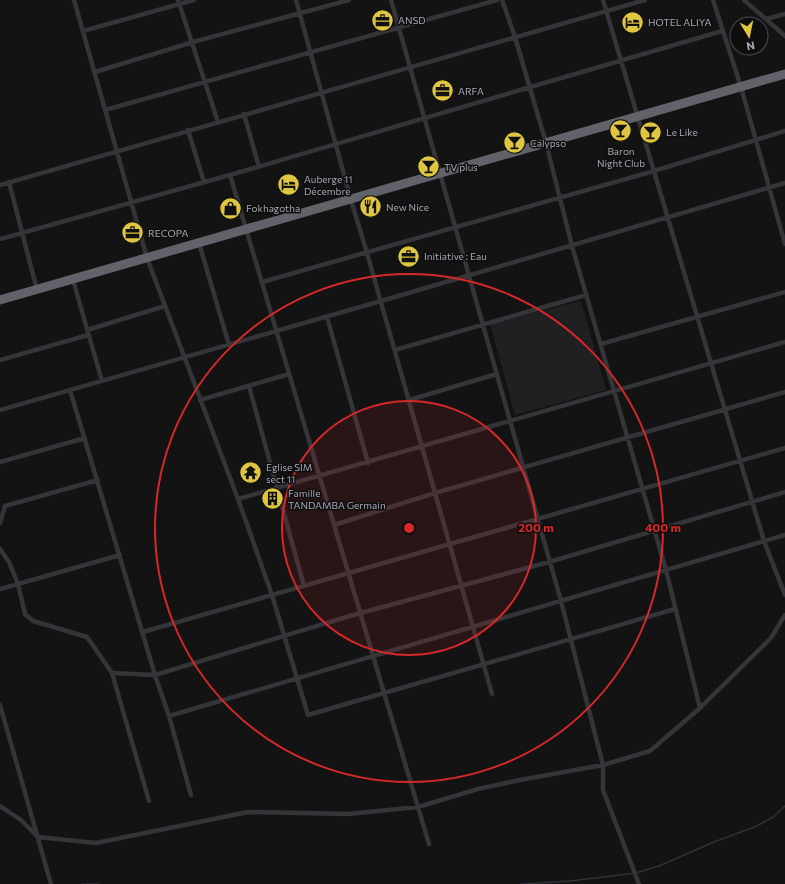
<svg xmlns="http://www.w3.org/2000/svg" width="785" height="884" viewBox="0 0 785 884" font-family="Commissioner,sans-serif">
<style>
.built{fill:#201f21}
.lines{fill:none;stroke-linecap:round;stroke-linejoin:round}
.stream{stroke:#2d3139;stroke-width:1.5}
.street{stroke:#343439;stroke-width:4.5}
.highway{stroke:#61626a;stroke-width:9}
.ring{fill:none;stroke:#d62828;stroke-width:2}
.labels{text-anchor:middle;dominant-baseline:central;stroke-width:3;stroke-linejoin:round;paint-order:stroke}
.poi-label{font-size:10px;fill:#a6a8b4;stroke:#0e0e0f;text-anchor:start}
.centre{fill:#d62828;stroke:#0e0e0f;stroke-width:2}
.ring-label{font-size:12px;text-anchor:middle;font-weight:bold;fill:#d62828;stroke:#0e0e0f;stroke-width:3;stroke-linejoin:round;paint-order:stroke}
</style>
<rect width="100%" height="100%" fill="#131314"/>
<!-- built -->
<path class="built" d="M581 301 606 390 515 415 490 324Z"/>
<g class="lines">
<!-- stream -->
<path class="stream" d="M82 884H98
M521 884 570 881 636 873 659 866 714 842 757 826 773 817 785 806"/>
<!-- street -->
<path class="street" d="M74 0 147 258 238 499 272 595 308 715 675 609
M178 0 218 122
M296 0 351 200 367 253 492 694
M391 0 561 601 603 765V790L639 884
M502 0 515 37 546 143 572 246 666 570 700 708
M603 0 764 541 785 595
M713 0 741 87 785 244
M744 0 785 36
M766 19 785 14
M83 31 194 0
M95 72 193 42 349 0
M105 110 497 0
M244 114 259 167
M188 130 204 182
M230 175 429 844
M9 182 37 290
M0 185 645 0
M0 239 230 175 722 31
M199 243 229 345
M73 280 102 381
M262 282 654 171 785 131
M327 317 368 463
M87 330 165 306
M601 344 785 292
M395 350 586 295
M0 360 88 335
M249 386 304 586
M70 390 155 675 169 716 191 795
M200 400 289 374
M409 400 497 374
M0 410 381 301 785 183
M0 462 85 438
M238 499 785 342
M0 523 5 506 98 480
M334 525 435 493 785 392
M0 549 9 562 18 584 25 614 33 621 87 637 112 673 155 675 353 615 549 562 785 492
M0 589 120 555
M143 632 785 448
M112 673 149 801
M0 705 51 884
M169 716 785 535
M0 806 21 820 38 837 96 843 248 812 348 814 418 807 478 789 520 780 603 765 650 751 700 708 771 638 785 615"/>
<!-- highway -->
<path class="highway" d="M0 300 785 74"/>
</g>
<!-- distance rings -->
<circle cx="409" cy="528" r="127" fill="#d62828" fill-opacity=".12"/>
<g class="ring">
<circle cx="409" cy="528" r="127"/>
<circle cx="409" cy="528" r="254"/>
</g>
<!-- icons -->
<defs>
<symbol id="office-disc" viewBox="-11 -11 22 22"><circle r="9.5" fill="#e0c540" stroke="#0e0e0f"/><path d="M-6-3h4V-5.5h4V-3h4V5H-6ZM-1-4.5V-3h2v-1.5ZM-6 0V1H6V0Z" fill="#111"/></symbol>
<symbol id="hotel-disc" viewBox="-11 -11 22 22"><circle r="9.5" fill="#e0c540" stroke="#0e0e0f"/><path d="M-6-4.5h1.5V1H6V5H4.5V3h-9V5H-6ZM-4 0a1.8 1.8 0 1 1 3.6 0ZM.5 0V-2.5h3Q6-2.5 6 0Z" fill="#111"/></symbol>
<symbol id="bar-disc" viewBox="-11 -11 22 22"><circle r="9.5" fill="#e0c540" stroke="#0e0e0f"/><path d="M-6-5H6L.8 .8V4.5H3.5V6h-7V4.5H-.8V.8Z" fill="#111"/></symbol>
<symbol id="restaurant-disc" viewBox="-11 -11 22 22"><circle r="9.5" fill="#e0c540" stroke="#0e0e0f"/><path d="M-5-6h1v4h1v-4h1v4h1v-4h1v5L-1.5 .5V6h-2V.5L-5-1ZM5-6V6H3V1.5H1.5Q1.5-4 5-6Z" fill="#111"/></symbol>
<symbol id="shop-disc" viewBox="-11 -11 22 22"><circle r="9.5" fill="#e0c540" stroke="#0e0e0f"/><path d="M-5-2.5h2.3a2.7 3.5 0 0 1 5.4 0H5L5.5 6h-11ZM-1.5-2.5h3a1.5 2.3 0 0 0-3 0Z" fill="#111"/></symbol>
<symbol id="temple-disc" viewBox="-11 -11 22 22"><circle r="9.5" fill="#e0c540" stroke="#0e0e0f"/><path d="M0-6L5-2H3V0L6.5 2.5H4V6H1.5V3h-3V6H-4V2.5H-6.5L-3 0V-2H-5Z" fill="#111"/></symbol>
<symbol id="building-disc" viewBox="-11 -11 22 22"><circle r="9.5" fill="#e0c540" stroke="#0e0e0f"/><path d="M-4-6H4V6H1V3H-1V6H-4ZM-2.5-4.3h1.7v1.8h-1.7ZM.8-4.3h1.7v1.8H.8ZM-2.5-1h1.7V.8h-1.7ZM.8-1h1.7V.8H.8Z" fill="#111"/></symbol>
</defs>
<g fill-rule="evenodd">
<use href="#office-disc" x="370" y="8" width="25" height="25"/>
<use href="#hotel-disc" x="620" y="10" width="25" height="25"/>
<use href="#office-disc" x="430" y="78" width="25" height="25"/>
<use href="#bar-disc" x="608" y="118" width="25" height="25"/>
<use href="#bar-disc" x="638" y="120" width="25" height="25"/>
<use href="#bar-disc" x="502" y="130" width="25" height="25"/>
<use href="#bar-disc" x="416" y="154" width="25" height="25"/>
<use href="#hotel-disc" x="276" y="172" width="25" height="25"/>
<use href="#restaurant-disc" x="358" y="194" width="25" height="25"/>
<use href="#shop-disc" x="218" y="196" width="25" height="25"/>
<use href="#office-disc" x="120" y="220" width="25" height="25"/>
<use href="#office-disc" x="396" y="244" width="25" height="25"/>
<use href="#temple-disc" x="238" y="460" width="25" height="25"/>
<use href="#building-disc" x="260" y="486" width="25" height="25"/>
</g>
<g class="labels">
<!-- poi labels -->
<g class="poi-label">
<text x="398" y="20">ANSD</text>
<text x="648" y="22">HOTEL ALIYA</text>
<text x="458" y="91">ARFA</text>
<text x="666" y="132">Le Like</text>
<text x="530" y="143">Calypso</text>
<text x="621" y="151" text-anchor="middle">Baron<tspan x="621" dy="12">Night Club</tspan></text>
<text x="444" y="167">TV plus</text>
<text x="304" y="179">Auberge 11<tspan x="304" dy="12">Décembre</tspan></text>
<text x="386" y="207">New Nice</text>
<text x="246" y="208">Fokhagotha</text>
<text x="148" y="233">RECOPA</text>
<text x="424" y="256">Initiative : Eau</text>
<text x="266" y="467">Eglise SIM<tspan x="266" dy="12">sect 11</tspan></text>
<text x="288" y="493">Famille<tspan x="288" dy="12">TANDAMBA Germain</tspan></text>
</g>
</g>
<circle cx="409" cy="528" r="6" class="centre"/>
<g class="ring-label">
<text x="536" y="532">200 m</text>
<text x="663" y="532">400 m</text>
</g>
<!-- north arrow -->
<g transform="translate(749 36) rotate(170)"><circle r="19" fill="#0e0e0f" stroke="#4b4c51"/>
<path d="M0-3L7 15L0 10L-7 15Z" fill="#e0c540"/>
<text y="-6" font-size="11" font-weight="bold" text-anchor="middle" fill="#a6a8b4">N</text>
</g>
</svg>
